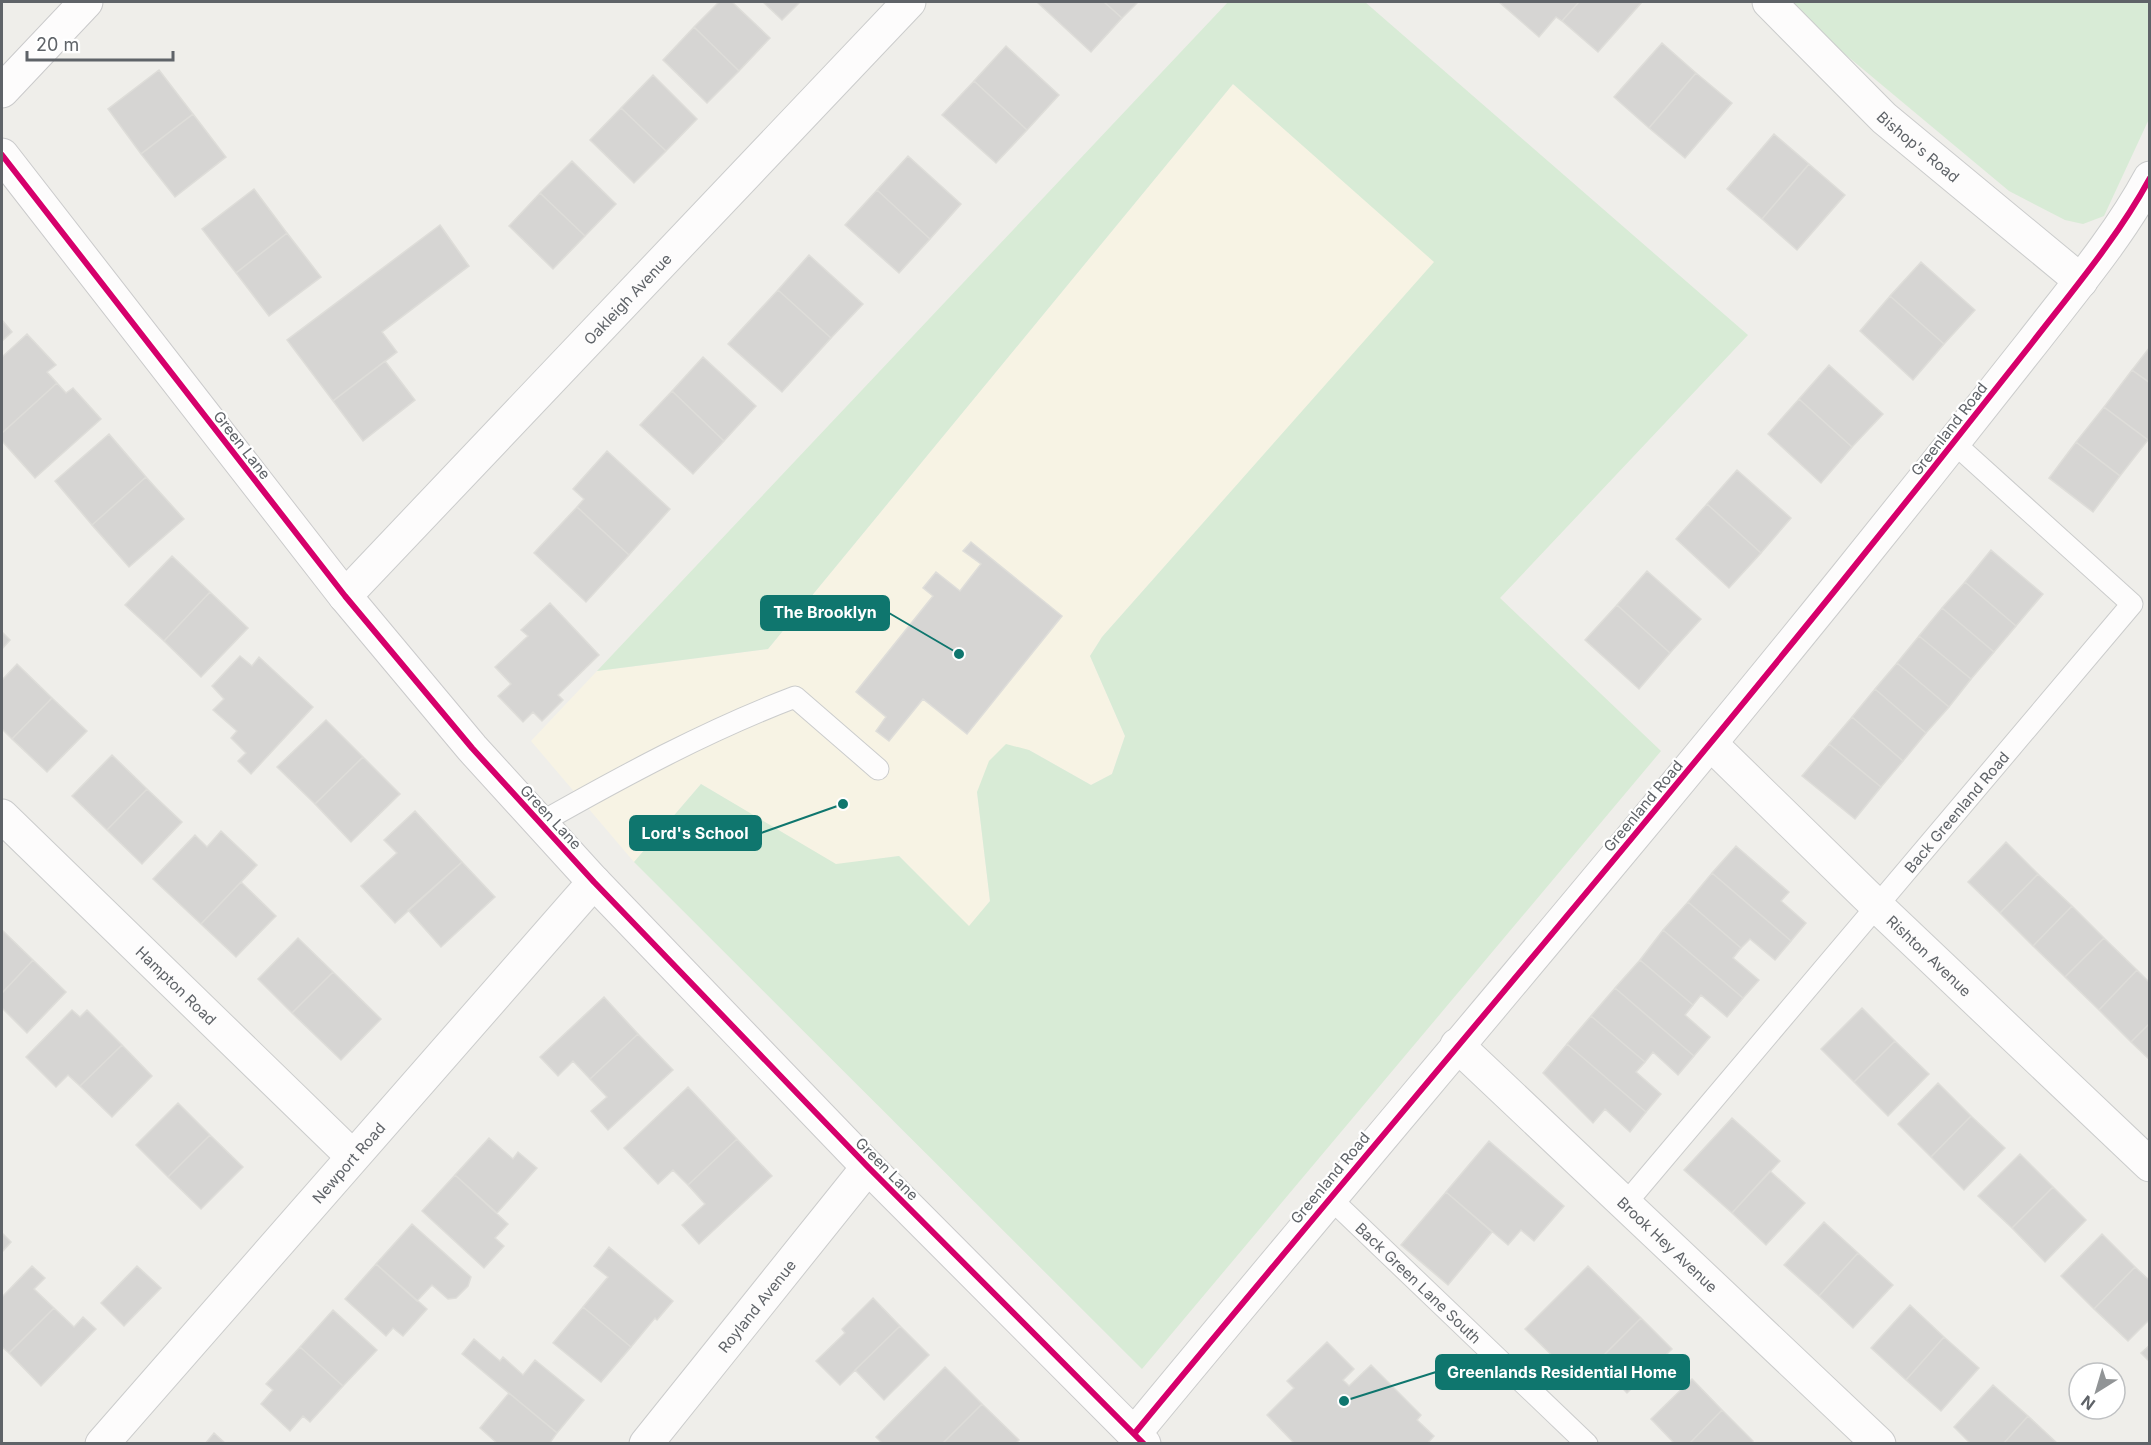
<svg xmlns="http://www.w3.org/2000/svg" width="2151" height="1445" viewBox="0 0 2151 1445" font-family="Inter,sans-serif">
<style>
.commercial{fill:#f7f3e4}
.green{fill:#d8ebd6}
.building{fill:#d6d5d3;stroke:#deddd9;stroke-width:1.5}
.lines{fill:none;stroke-linecap:round;stroke-linejoin:round}
.lane-casing{stroke:#cbcccc;stroke-width:23}
.street-casing{stroke:#cbcccc;stroke-width:35}
.secondary-casing{stroke:#cacacb;stroke-width:35}
.lane{stroke:#fdfcfc;stroke-width:21}
.street{stroke:#fdfcfc;stroke-width:33}
.secondary{stroke:#fdfcfc;stroke-width:33}
.cycleway-casing{stroke:#fff;stroke-width:10}
.cycleway{stroke:#d6006c;stroke-width:6}
.labels{text-anchor:middle;dominant-baseline:central;stroke-width:4.5;stroke-linejoin:round;paint-order:stroke}
.street-label{font-size:15px;fill:#5f6368;stroke:#fff}
.leader{fill:none;stroke:#0f766e;stroke-width:2}
.callout-dot{fill:#0f766e;stroke:#fff;stroke-width:2}
.callout{fill:#0f766e;stroke:#0f766e;stroke-width:2}
.callout-label{font-size:16px;text-anchor:middle;font-weight:bold;fill:#fff}
</style>
<rect width="100%" height="100%" fill="#efeeea"/>
<!-- commercial -->
<path class="commercial" d="M1233 84 1435 262 1102 637 1090 656 1125 736 1112 774 1091 785 1029 750 977 792 990 901 969 927 899 856 836 865 701 784 634 862 531 741 597 671 768 649Z"/>
<!-- green -->
<path class="green" d="M1228 2H1365L1748 335 1500 598 1661 751 1142 1369 634 862 701 784 836 864 899 856 969 926 990 901 977 792 989 761 1006 744 1029 750 1091 785 1112 774 1125 736 1090 656 1102 637 1434 262 1233 84 768 649 597 671Z
M1792 2H2149V119L2104 216 2083 224 2065 220 2009 191 1840 50Z"/>
<!-- building -->
<path class="building" d="M719 2H732L770 38 739 71 694 27Z
M763 2H800L782 20Z
M1040 2H1104L1122 18 1091 52 1038 3Z
M1104 2H1138L1122 18Z
M1499 2H1579L1562 21 1556 17 1539 37Z
M1579 2H1642L1598 52 1562 21Z
M694 27 739 71 707 103 663 60Z
M1662 43 1696 73 1649 128 1614 97Z
M1006 46 1059 95 1027 130 974 81Z
M159 70 193 114 141 154 108 109Z
M1696 73 1732 103 1685 158 1649 128Z
M653 75 697 119 666 151 621 108Z
M974 81 1027 130 996 163 942 115Z
M621 108 666 151 634 183 590 140Z
M193 114 226 157 175 197 141 154Z
M1774 134 1809 164 1762 219 1727 189Z
M908 156 961 204 930 239 877 190Z
M572 161 616 204 585 236 540 193Z
M1809 164 1845 195 1797 250 1762 219Z
M254 189 287 233 236 273 202 229Z
M877 190 930 239 899 273 845 225Z
M540 193 585 236 553 269 509 226Z
M440 225 469 266 382 332 397 352 333 401 287 340Z
M287 233 321 277 269 316 236 273Z
M809 255 863 304 831 338 778 290Z
M1921 262 1975 310 1944 344 1890 296Z
M778 290 831 338 782 392 728 344Z
M1890 296 1944 344 1913 380 1860 331Z
M2 320 12 332 2 341Z
M27 334 56 365 47 372 57 383 2 433V357Z
M2150 347V383L2132 370Z
M703 357 756 406 724 441 672 391Z
M385 361 415 400 363 441 333 401Z
M1829 365 1883 414 1852 447 1799 399Z
M2132 370 2150 383V438L2148 440 2104 407Z
M57 383 66 393 73 388 101 419 35 478 2 441V433Z
M672 391 724 441 693 474 640 425Z
M1799 399 1852 447 1821 483 1768 434Z
M2104 407 2148 440 2120 476 2076 442Z
M109 434 146 477 92 525 55 481Z
M2076 442 2120 476 2093 512 2049 478Z
M607 451 670 509 629 555 577 507 584 499 573 489Z
M1737 470 1791 518 1761 553 1707 504Z
M146 477 184 519 129 567 92 525Z
M1707 504 1761 553 1729 588 1676 539Z
M577 507 629 555 586 602 534 553Z
M971 542 1062 616 967 734 923 699 889 741 876 731 886 717 856 692 933 596 923 588 936 572 960 591 981 564 963 551Z
M1991 550 2043 594 2016 626 1965 582Z
M172 556 210 592 164 641 125 605Z
M1647 571 1701 619 1670 653 1617 605Z
M1965 582 2016 626 1994 652 1942 608Z
M210 592 248 628 201 677 164 641Z
M550 603 599 655 558 695 563 700 542 721 533 712 523 722 498 696 511 684 495 667 528 636 521 630Z
M1617 605 1670 653 1639 689 1585 640Z
M1942 608 1994 652 1971 679 1919 636Z
M2 632 10 640 2 649Z
M1919 636 1971 679 1949 707 1897 663Z
M240 656 252 666 259 657 313 707 251 774 238 761 246 753 231 738 237 731 213 710 224 699 212 686Z
M1897 663 1949 707 1926 733 1875 689Z
M17 664 52 698 12 739 2 729V680Z
M1875 689 1926 733 1903 761 1852 717Z
M52 698 87 731 47 772 12 739Z
M1852 717 1903 761 1881 787 1829 744Z
M326 720 363 757 315 804 277 767Z
M1829 744 1881 787 1855 819 1802 776Z
M112 755 147 789 107 830 72 796Z
M363 757 400 794 351 842 315 804Z
M147 789 182 822 142 864 107 830Z
M415 811 462 862 395 923 361 886 397 853 384 840Z
M221 831 257 865 201 924 153 879 195 835 207 847Z
M2006 842 2038 874 2000 913 1968 882Z
M1736 846 1789 892 1781 901 1806 923 1791 941 1712 873Z
M462 862 495 897 441 947 408 910Z
M1712 873 1791 941 1775 960 1750 939 1741 948 1688 902Z
M2038 874 2072 906 2033 946 2000 913Z
M241 882 276 916 236 957 201 924Z
M1688 902 1741 948 1733 958 1759 980 1743 998 1663 930Z
M2072 906 2104 938 2065 977 2033 946Z
M2 930 33 960 2 993Z
M1663 930 1743 998 1727 1017 1701 995 1693 1005 1640 960Z
M298 938 333 972 292 1013 258 979Z
M2104 938 2137 970 2099 1010 2065 977Z
M33 960 66 992 27 1033 2 1008V993Z
M1640 960 1693 1005 1685 1015 1710 1037 1694 1056 1615 988Z
M2137 970 2150 983V1023L2131 1042 2099 1010Z
M333 972 381 1019 341 1060 292 1013Z
M1615 988 1694 1056 1678 1075 1653 1052 1645 1062 1591 1016Z
M604 997 638 1034 590 1079 573 1061 558 1076 540 1057Z
M1862 1008 1895 1041 1854 1082 1821 1049Z
M72 1010 80 1017 87 1010 122 1045 80 1086 68 1075 56 1087 26 1057Z
M1591 1016 1645 1062 1636 1072 1661 1094 1646 1112 1567 1044Z
M2150 1023V1060L2131 1042Z
M638 1034 673 1070 608 1130 591 1111 607 1097 590 1079Z
M1895 1041 1929 1074 1888 1116 1854 1082Z
M1567 1044 1646 1112 1630 1132 1605 1109 1593 1123 1543 1073Z
M122 1045 152 1076 112 1117 80 1086Z
M1938 1083 1971 1116 1931 1157 1898 1124Z
M688 1087 737 1139 688 1185 673 1170 658 1184 624 1148Z
M178 1103 210 1135 168 1177 136 1145Z
M1971 1116 2005 1148 1964 1190 1931 1157Z
M1732 1118 1780 1161 1732 1213 1684 1170Z
M210 1135 243 1167 201 1209 168 1177Z
M489 1138 513 1159 518 1152 537 1168 497 1213 455 1175Z
M737 1139 772 1176 699 1244 682 1225 705 1204 688 1185Z
M1489 1141 1564 1206 1534 1241 1521 1230 1508 1245 1446 1192Z
M2020 1154 2053 1187 2012 1228 1978 1196Z
M1770 1171 1805 1203 1766 1245 1732 1213Z
M455 1175 508 1224 495 1238 504 1246 484 1268 422 1211Z
M2053 1187 2086 1220 2045 1262 2012 1228Z
M1446 1192 1492 1232 1448 1285 1401 1245Z
M1824 1222 1858 1253 1819 1296 1784 1265Z
M412 1224 471 1277 468 1286 456 1298 448 1299 432 1285 417 1301 376 1264Z
M2 1233 11 1242 2 1252Z
M2102 1234 2135 1267 2094 1309 2061 1276Z
M609 1247 673 1301 657 1320 655 1318 631 1347 583 1307 608 1277 594 1266Z
M1858 1253 1893 1285 1853 1328 1819 1296Z
M376 1264 427 1309 403 1336 393 1328 386 1336 345 1299Z
M32 1266 45 1278 34 1289 54 1308 9 1353 2 1347V1297Z
M137 1266 161 1288 124 1326 101 1303Z
M1588 1266 1641 1318 1578 1381 1525 1329Z
M2135 1267 2150 1281V1319L2128 1341 2094 1309Z
M873 1298 900 1326 840 1385 816 1361 845 1333 842 1329Z
M1910 1305 1944 1337 1906 1380 1871 1348Z
M583 1307 631 1347 601 1382 553 1343Z
M54 1308 74 1327 83 1317 96 1329 41 1386 9 1353Z
M333 1310 377 1350 343 1386 300 1347Z
M1641 1318 1672 1349 1627 1393 1597 1362Z
M900 1326 929 1355 884 1400 855 1370Z
M1944 1337 1979 1368 1941 1411 1906 1380Z
M474 1339 500 1361 503 1357 523 1375 535 1360 584 1400 557 1433 462 1354Z
M1327 1342 1354 1369 1343 1380 1349 1386 1371 1365 1421 1415 1417 1420 1434 1436 1427 1444H1295L1267 1415 1294 1388 1287 1381Z
M2150 1345V1362L2141 1353Z
M300 1347 343 1386 310 1422 303 1416 290 1431 261 1404 273 1390 266 1384Z
M945 1367 982 1404 942 1444H883L876 1437Z
M1692 1379 1722 1410 1689 1444H1675L1651 1419Z
M1993 1385 2028 1416 2003 1444H1971L1954 1427Z
M509 1393 557 1433 549 1444H498L480 1428Z
M982 1404 1019 1440 1015 1444H942Z
M1722 1410 1753 1441 1751 1444H1689Z
M2028 1416 2058 1444H2003Z
M214 1433 226 1444H205Z"/>
<g class="lines">
<defs>
<g id="lane">
<path d="M540 823C623 776 706 731 795 697L878 769"/>
<path id="s1" d="M1329 1197 1587 1444"/>
<path id="s2" d="M1626 1203 2132 604 1954 443"/>
</g>
<g id="street">
<path id="s3" d="M1769 2 1884 118 2081 281"/>
<path id="s4" d="M345 596 909 2"/>
<path id="s5" d="M1711 744 1876 905 2150 1165"/>
<path id="s6" d="M2 816 352 1156"/>
<path id="s7" d="M1457 1045 1879 1444"/>
<path d="M1134 1434C1370 1148 1612 867 1845 578 1908 500 1970 422 2032 343 2073 290 2118 237 2150 178"/>
<path id="s8" d="M102 1444 594 882"/>
<path id="s9" d="M646 1444 868 1167"/>
</g>
<path id="secondary" d="M2 91 86 2
M2 155 345 596 472 748 594 882 868 1167 1144 1444"/>
</defs>
<!-- lane casing -->
<use href="#lane" class="lane-casing"/>
<!-- street casing -->
<use href="#street" class="street-casing"/>
<!-- secondary casing -->
<use href="#secondary" class="secondary-casing"/>
<!-- lane -->
<use href="#lane" class="lane"/>
<!-- street -->
<use href="#street" class="street"/>
<!-- secondary -->
<use href="#secondary" class="secondary"/>
<defs>
<path id="cycleway" d="M2 155 345 596 472 748 594 882 868 1167 1144 1444
M1134 1434C1370 1148 1612 867 1845 578 1908 500 1970 422 2032 343 2073 290 2118 237 2150 178"/>
</defs>
<!-- cycleway casing -->
<use href="#cycleway" class="cycleway-casing"/>
<!-- cycleway -->
<use href="#cycleway" class="cycleway"/>
</g>
<g class="labels">
<!-- street labels -->
<g class="street-label">
<text stroke="none"><textPath href="#s3" startOffset="208">Bishop's Road</textPath></text>
<text stroke="none"><textPath href="#s4" startOffset="410">Oakleigh Avenue</textPath></text>
<text transform="translate(1949 429) rotate(-52)">Greenland Road</text>
<text transform="translate(242 445) rotate(52)">Green Lane</text>
<text transform="translate(1643 806) rotate(-50)">Greenland Road</text>
<text stroke="none"><textPath href="#s2" startOffset="512">Back Greenland Road</textPath></text>
<text transform="translate(551 817) rotate(47)">Green Lane</text>
<text stroke="none"><textPath href="#s5" startOffset="304">Rishton Avenue</textPath></text>
<text stroke="none"><textPath href="#s6" startOffset="243">Hampton Road</textPath></text>
<text stroke="none"><textPath href="#s8" startOffset="374">Newport Road</textPath></text>
<text transform="translate(887 1169) rotate(45)">Green Lane</text>
<text transform="translate(1330 1178) rotate(-50)">Greenland Road</text>
<text stroke="none"><textPath href="#s7" startOffset="290">Brook Hey Avenue</textPath></text>
<text stroke="none"><textPath href="#s1" startOffset="124">Back Green Lane South</textPath></text>
<text stroke="none"><textPath href="#s9" startOffset="177">Royland Avenue</textPath></text>
</g>
</g>
<!-- callouts -->
<path class="leader" d="M959 654L889 613M843 804L761 833M1344 1401L1436 1372"/>
<g class="callout-dot">
<circle cx="959" cy="654" r="6"/>
<circle cx="843" cy="804" r="6"/>
<circle cx="1344" cy="1401" r="6"/>
</g>
<g class="callout">
<rect x="761" y="596" width="128" height="34" rx="6"/>
<rect x="630" y="816" width="131" height="34" rx="6"/>
<rect x="1436" y="1355" width="253" height="34" rx="6"/>
</g>
<g class="callout-label">
<text x="825" y="618">The Brooklyn</text>
<text x="695" y="839">Lord's School</text>
<text x="1562" y="1378">Greenlands Residential Home</text>
</g>
<!-- border -->
<rect width="2151" height="1445" fill="none" stroke="#5f6368" stroke-width="6"/>
<!-- north arrow -->
<g transform="translate(2097 1391) rotate(217)"><circle r="28" fill="#ffffff" stroke="#bfc1c3" stroke-width="1.5"/>
<path d="M0-4.5L10 22L0 15L-10 22Z" fill="#919496"/>
<text y="-9" font-size="16" font-weight="bold" text-anchor="middle" fill="#5f6368">N</text>
</g>
<!-- scale -->
<path d="M27 51v9h146v-9" fill="none" stroke="#5f6368" stroke-width="3"/>
<text x="36" y="51" font-size="18" fill="#5f6368" stroke="#ffffff" stroke-width="4.5" paint-order="stroke">20 m</text>
</svg>
